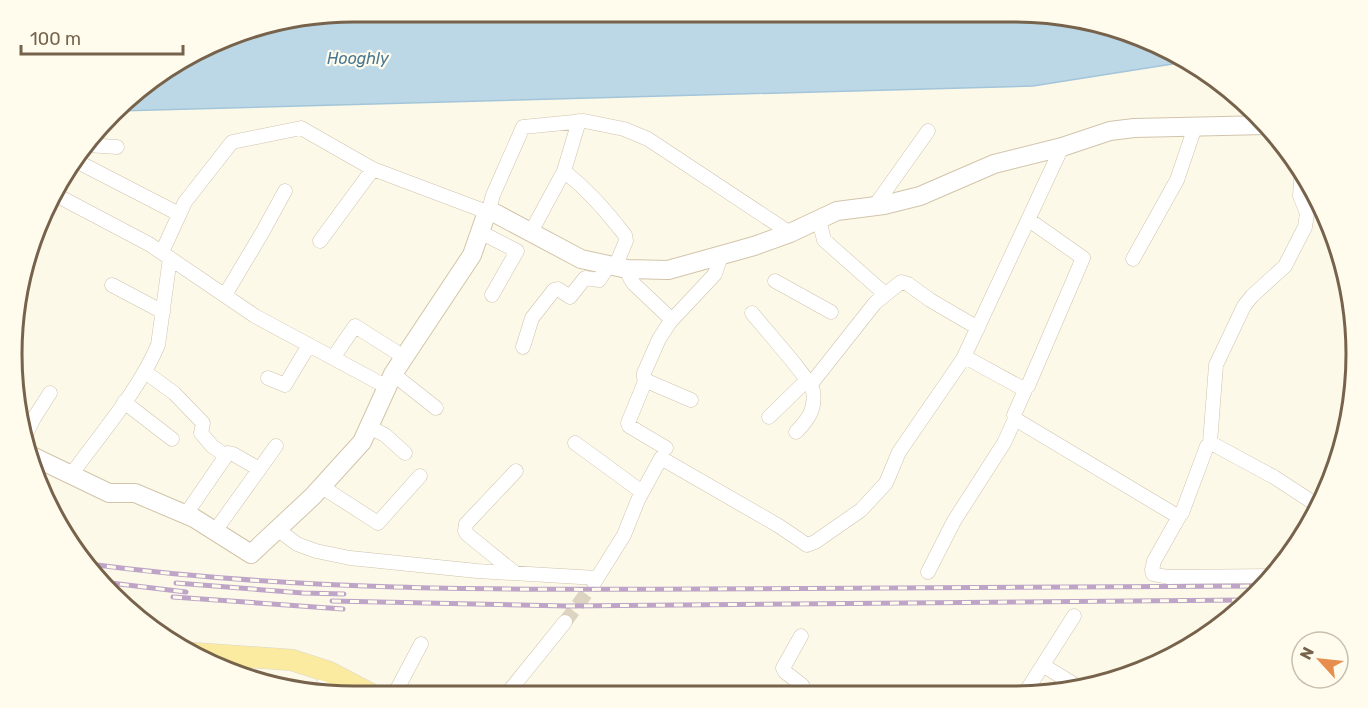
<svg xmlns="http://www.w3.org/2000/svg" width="1368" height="708" viewBox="0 0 1368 708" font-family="Rubik,sans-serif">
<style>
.water{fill:#bcd8e7;stroke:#a2c5d9;stroke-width:1.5}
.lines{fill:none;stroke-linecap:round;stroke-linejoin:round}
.street-tunnel{stroke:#dcd4c1;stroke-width:14;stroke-dasharray:14 7;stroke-linecap:butt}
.street-casing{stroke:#cfc2ad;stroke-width:15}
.secondary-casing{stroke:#d2c4ab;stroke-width:20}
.primary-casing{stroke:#dcd6d0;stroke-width:22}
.street{stroke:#fff;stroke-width:14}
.secondary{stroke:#fff;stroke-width:18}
.primary{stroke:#fbeba0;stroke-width:21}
.rail-casing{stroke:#bea5c7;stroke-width:5}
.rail{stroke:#fffcee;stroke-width:3;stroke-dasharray:9;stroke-linecap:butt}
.labels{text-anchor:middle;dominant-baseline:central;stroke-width:4.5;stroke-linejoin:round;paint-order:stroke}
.water-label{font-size:16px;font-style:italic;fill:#477792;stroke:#fffcee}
.rim{fill:none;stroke:#77634b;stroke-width:3}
</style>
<rect width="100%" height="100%" fill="#fdf9e8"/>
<!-- water -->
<path class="water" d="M354 12 1036 13 1166 47 1185 62 1033 86 119 111 146 83 244 30Z"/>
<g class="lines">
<!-- street-tunnel -->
<path class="street-tunnel" d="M565 622 594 583"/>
<defs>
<path id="street" d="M87 145 117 147
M80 163 179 214
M564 171C589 191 605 210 625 235L626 241 615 267
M56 195 149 244 255 316 387 387
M874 207 928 131
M489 210 493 195 523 127 584 121 624 129 648 139 790 233
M819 220 824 240 885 294
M480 232 517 251 492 295
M531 232 564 171 579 121
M320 241 373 169
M162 252 185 202 232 142 301 128 373 169 487 212
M1133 259 1177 180 1195 127
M627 269 630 278 634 284 672 320
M775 281 831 312
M112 285 163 312
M225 295 262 233 285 191
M752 313C762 326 811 380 813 391 816 409 808 420 796 432
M523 347 532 318 554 290 558 289 570 297 585 278 599 280 609 265
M965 357 1020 387 1026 388 1028 386 1083 258 1029 220
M333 358 355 326 404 357
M145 372 174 393 203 423 201 433 212 446 226 456
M393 374 436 408
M268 378 285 385 309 345
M646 379 628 423 629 426 666 448
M811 384 875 303 901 282 908 284 930 300 978 328
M1026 388 1014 415 1015 419 1174 514 1180 515 1182 513 1207 446 1211 443 1274 477 1320 507
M691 400 649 382 644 378V373L659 339 670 322 715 274 721 256
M124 402 172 439
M769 417 807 380
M369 427 385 435 405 453
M26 434 34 418 50 393
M575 443 642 492
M1210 443 1216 365 1244 306 1252 296 1285 266 1305 227 1307 213 1300 196 1301 181
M71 475C101 433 138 392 158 345L170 258
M322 487 378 523 420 476
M186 514 228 453 233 454 259 469
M1180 515 1154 561 1152 570 1153 574 1168 577 1274 576
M277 529 297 544 316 551 350 558 477 571 597 578
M215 531 276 446
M928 572 954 521 1004 443 1015 419
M515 573 468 535 465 531 466 524 516 471
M594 583 624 535 638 500 661 458 779 526 807 545 815 542 861 510 886 483 899 452 963 359 1062 147
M1044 666 1080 688
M319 692 331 673
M1025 693 1074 616
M799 694 802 685 785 672 783 668 801 636
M394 695 421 644
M506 695 565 622"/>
<path id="secondary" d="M32 456 109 493H135L194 518 251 554 313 496 362 442 393 374 472 255 487 212 489 210 581 259 627 269 668 270 754 246 790 233 837 211 884 205 920 196 994 164 1062 147 1110 131 1134 128 1267 125"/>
<path id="primary" d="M192 653 292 660 329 672 373 695"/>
</defs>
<!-- street casing -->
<use href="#street" class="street-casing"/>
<!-- secondary casing -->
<use href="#secondary" class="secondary-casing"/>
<!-- primary casing -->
<use href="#primary" class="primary-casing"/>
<!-- street -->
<use href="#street" class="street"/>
<!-- secondary -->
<use href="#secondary" class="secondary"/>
<!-- primary -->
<use href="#primary" class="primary"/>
<defs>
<path id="rail" d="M89 564C292 591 498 590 703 589 890 588 1077 587 1264 586
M102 582 186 592
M176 583 303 593 344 594
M173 597 343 609
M332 601 566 606 1247 600"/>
</defs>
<!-- rail casing -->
<use href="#rail" class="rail-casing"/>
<!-- rail -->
<use href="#rail" class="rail"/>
</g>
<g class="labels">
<!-- water labels -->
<g class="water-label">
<text x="358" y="58">Hooghly</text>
</g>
</g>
<!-- crop -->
<path d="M0 0H1368V708H0ZM354 22H1014A332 332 0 0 1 1346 354V354A332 332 0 0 1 1014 686H354A332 332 0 0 1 22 354V354A332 332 0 0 1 354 22Z" fill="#fffcee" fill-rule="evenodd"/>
<path class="rim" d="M354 22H1014A332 332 0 0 1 1346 354V354A332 332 0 0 1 1014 686H354A332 332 0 0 1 22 354V354A332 332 0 0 1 354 22Z"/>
<!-- north arrow -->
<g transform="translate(1320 660) rotate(297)"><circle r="28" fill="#fffcee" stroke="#c9bfad" stroke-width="1.5"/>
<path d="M0-4.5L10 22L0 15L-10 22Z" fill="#e78d4d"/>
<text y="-9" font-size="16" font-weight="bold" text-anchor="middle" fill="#77634b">N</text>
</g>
<!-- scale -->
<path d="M21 45v9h162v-9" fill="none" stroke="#77634b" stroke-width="3"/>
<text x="30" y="45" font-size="18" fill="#77634b" stroke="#fffcee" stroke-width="4.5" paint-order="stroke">100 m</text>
</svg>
